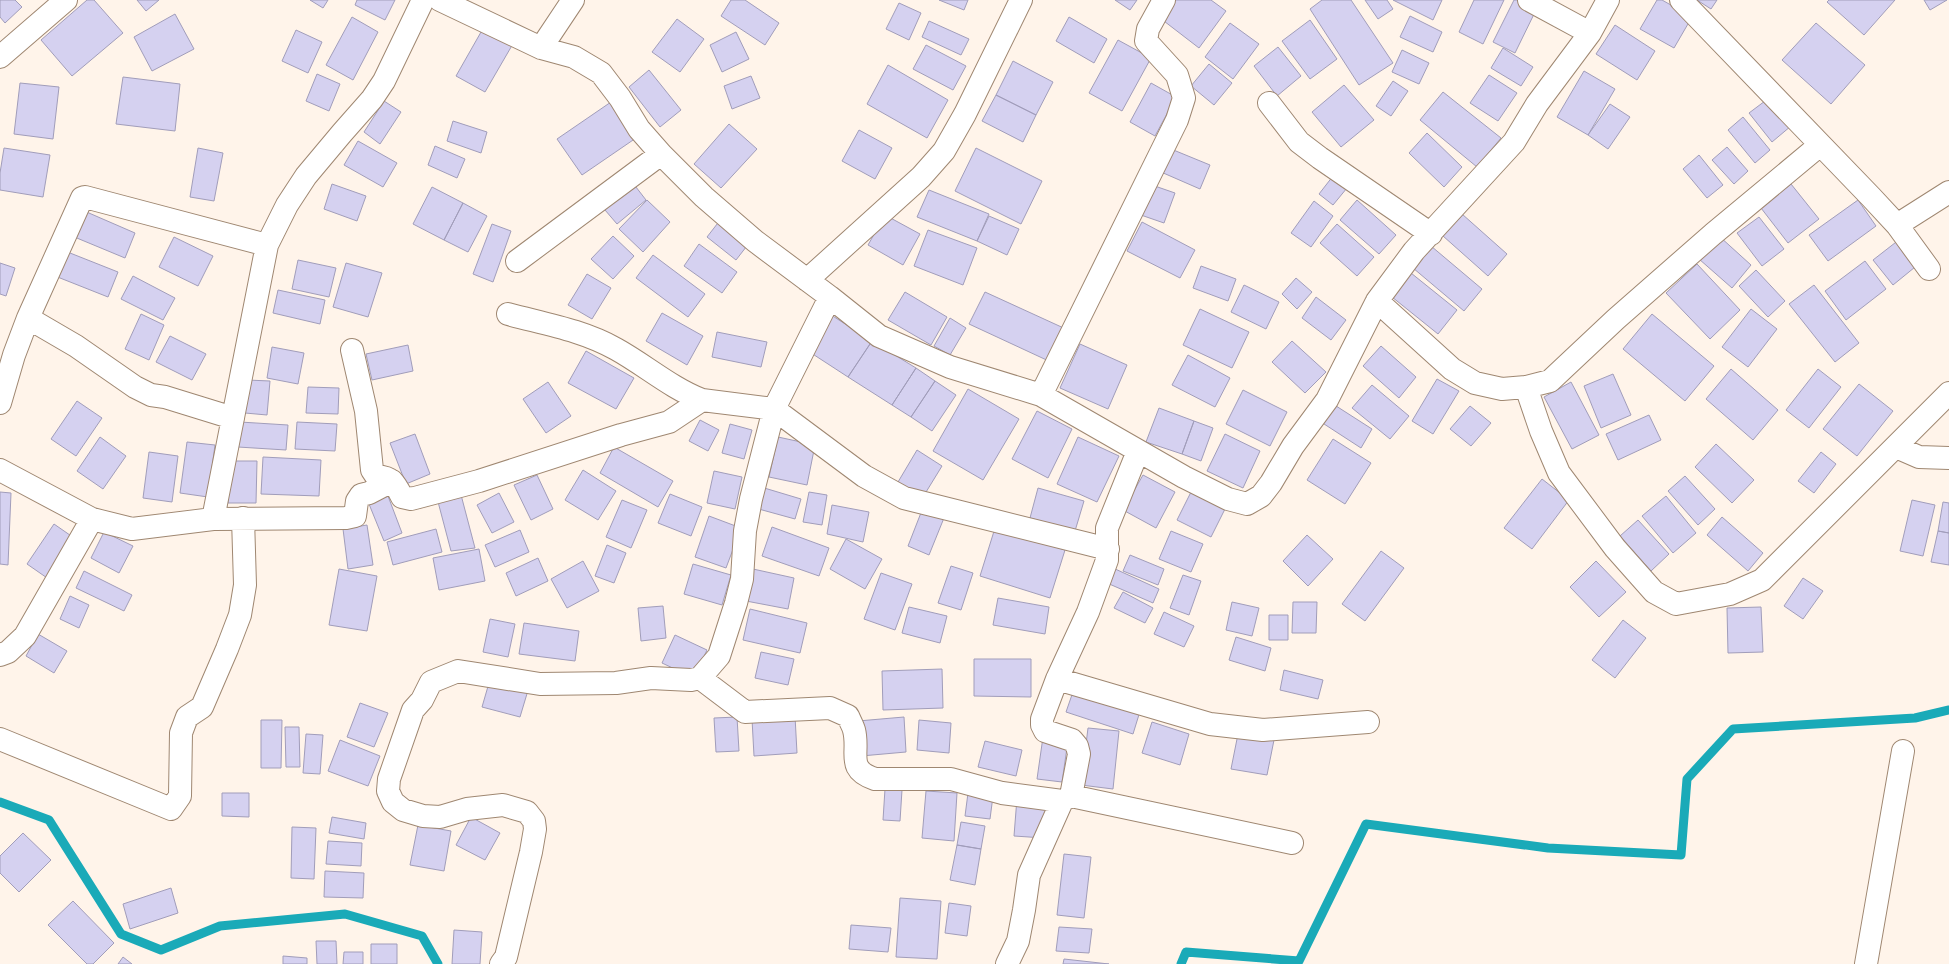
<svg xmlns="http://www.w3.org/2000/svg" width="1949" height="964" viewBox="0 0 1949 964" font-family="'Fira Sans',sans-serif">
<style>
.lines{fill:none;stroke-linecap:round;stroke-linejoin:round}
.stream{stroke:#1aaab8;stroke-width:9}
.building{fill:#d5d1f0;stroke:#a19dba}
.minor-casing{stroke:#9f8771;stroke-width:24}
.minor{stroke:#fff;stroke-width:22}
</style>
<rect width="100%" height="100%" fill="#fff4ea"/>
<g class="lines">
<!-- stream -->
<path class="stream" d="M0 802 49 820 121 934 161 950 220 926 345 914 422 936 438 964
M1181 964 1186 952 1299 961 1366 824 1548 848 1681 855 1687 779 1733 729 1915 718 1949 710"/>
</g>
<!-- building -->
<path class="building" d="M0 0H15L22 7 5 23 0 17Z
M87 0H94L123 33 72 76 41 40Z
M137 0H159L146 11Z
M310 0H328L323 8Z
M357 0H395L385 20 355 5Z
M731 0H745L779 23 765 45 721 16Z
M939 0H968L964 10Z
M1115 0H1137L1130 10Z
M1173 0H1211L1226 11 1199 48 1160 18Z
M1322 0H1351L1393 63 1359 85 1310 9Z
M1365 0H1387L1393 9 1378 19Z
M1393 0H1442L1433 20Z
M1474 0H1504L1483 44 1459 32Z
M1514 0H1521L1537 8 1515 53 1493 42Z
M1657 0H1662L1692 17 1674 48 1640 29Z
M1697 0H1717L1711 9Z
M1829 0H1895L1864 35 1827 2Z
M1924 0H1947L1930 10Z
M899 3 921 13 909 40 886 29Z
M175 14 194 49 152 71 134 37Z
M1410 16 1442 32 1433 52 1400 37Z
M352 17 378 32 353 80 326 65Z
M1069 17 1107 39 1094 63 1056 41Z
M677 19 704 39 680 72 652 52Z
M1310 20 1337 59 1310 79 1282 41Z
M929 21 969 39 961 55 922 37Z
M1230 23 1259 44 1233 79 1205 57Z
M1816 23 1865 65 1831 104 1782 60Z
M485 25 514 42 485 92 456 76Z
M1615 25 1655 51 1637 80 1596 54Z
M296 30 322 42 308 73 282 61Z
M736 32 749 59 722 72 710 45Z
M1118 40 1151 58 1122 111 1089 93Z
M926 45 966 66 953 90 913 69Z
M1278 47 1301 76 1277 96 1254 66Z
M1503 48 1533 67 1521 86 1491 68Z
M1402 50 1429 63 1419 84 1392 72Z
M1013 61 1053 82 1036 115 996 95Z
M1209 64 1232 83 1214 105 1191 86Z
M888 65 948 100 927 138 867 104Z
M649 70 681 110 660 127 629 87Z
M1584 71 1615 89 1588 135 1557 117Z
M317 74 340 84 329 111 306 101Z
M1489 75 1517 93 1498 121 1470 103Z
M751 76 760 98 732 109 724 86Z
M123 77 180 84 175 131 116 124Z
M1393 81 1408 91 1391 116 1376 106Z
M20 83 59 87 53 139 14 134Z
M1151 83 1176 97 1155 136 1130 122Z
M1344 85 1374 120 1341 147 1312 112Z
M1443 92 1501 138 1477 167 1420 120Z
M996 95 1036 115 1023 142 982 121Z
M1769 98 1791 126 1772 142 1749 113Z
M384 101 401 112 380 144 364 132Z
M611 102 636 138 582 175 557 139Z
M1610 104 1630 117 1608 149 1588 135Z
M1743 117 1770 150 1755 163 1728 130Z
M453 121 487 132 481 153 447 141Z
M729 124 757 149 721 188 694 164Z
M859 130 892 148 875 179 842 161Z
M1427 133 1462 167 1444 187 1409 153Z
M358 141 397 163 383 187 344 165Z
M435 146 465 159 457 178 428 165Z
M1727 147 1748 171 1734 184 1712 160Z
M4 148 50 155 43 197 0 190V173Z
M198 148 223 153 214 201 190 197Z
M976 148 1042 181 1021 224 955 191Z
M1171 149 1210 165 1200 189 1161 172Z
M1699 155 1723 185 1707 198 1683 169Z
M1333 176 1347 188 1333 205 1319 194Z
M629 178 646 200 617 224 599 203Z
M332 184 366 196 357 221 324 209Z
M1149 184 1175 193 1164 223 1138 214Z
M1791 184 1819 219 1788 243 1761 208Z
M432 187 463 203 444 240 413 224Z
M929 190 989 214 977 241 917 217Z
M647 200 670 222 643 252 619 229Z
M1357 200 1396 235 1379 254 1340 220Z
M1858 200 1876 226 1828 261 1809 235Z
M1314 201 1333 216 1311 247 1291 233Z
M463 203 487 216 468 252 444 240Z
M82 210 135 233 125 258 72 236Z
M1462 214 1507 254 1488 276 1443 236Z
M885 215 920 234 903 265 868 245Z
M989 216 1019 229 1007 255 977 241Z
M1759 217 1784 249 1762 266 1737 233Z
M721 219 750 242 736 260 707 237Z
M1142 222 1195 250 1180 278 1127 251Z
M492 224 511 231 493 282 473 274Z
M1337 224 1374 257 1357 276 1320 243Z
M928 230 977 248 963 285 914 266Z
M613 236 634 256 613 279 591 259Z
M1719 236 1751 265 1732 288 1699 259Z
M174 237 213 256 198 286 159 267Z
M1900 239 1920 263 1893 285 1873 260Z
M699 244 737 272 722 293 684 266Z
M1431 246 1482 289 1464 311 1413 268Z
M65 251 118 272 108 297 55 276Z
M653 255 705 294 688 317 636 278Z
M298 260 336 268 329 297 292 289Z
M1865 261 1886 289 1846 320 1825 291Z
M0 263 15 268 6 296 0 294Z
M346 263 382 273 368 317 333 307Z
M1697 264 1740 310 1710 339 1666 293Z
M1201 266 1236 279 1228 301 1193 288Z
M1756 270 1785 301 1768 317 1739 286Z
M1411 273 1457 310 1438 334 1392 297Z
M587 274 611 288 592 319 568 305Z
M133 276 175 298 163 320 121 299Z
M1296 278 1312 292 1297 309 1282 294Z
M1244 285 1279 302 1266 329 1231 312Z
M1814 285 1859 343 1835 362 1789 304Z
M278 290 325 300 320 324 273 313Z
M905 292 947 317 931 345 888 320Z
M985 292 1068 330 1053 363 969 324Z
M1316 297 1346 320 1331 340 1302 318Z
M1200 309 1249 332 1232 368 1183 345Z
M1751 309 1777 329 1748 367 1722 347Z
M662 313 703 336 687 365 646 341Z
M828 313 872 341 848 377 805 349Z
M141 314 164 325 149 360 125 349Z
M1652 314 1714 366 1685 401 1623 349Z
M950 318 966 328 950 355 934 346Z
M717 332 767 342 761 367 712 357Z
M170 336 206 354 192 380 156 362Z
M872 341 916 368 892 405 848 377Z
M1292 341 1326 372 1305 393 1272 362Z
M1080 344 1127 365 1108 409 1060 388Z
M408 345 413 371 372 380 366 354Z
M1381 346 1416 377 1399 398 1363 366Z
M272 347 304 353 298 384 267 378Z
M586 351 634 378 616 409 568 383Z
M1188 355 1230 378 1215 407 1172 385Z
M916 368 935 381 911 417 892 405Z
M1731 369 1778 410 1753 440 1706 399Z
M1818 369 1841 387 1809 428 1786 410Z
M1613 374 1631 415 1601 428 1584 386Z
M1437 379 1459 391 1433 434 1412 421Z
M247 380 270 381 267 415 245 413Z
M935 381 956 395 932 431 911 417Z
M548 382 571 416 546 433 523 399Z
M1571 382 1599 435 1572 449 1544 397Z
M1859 384 1893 411 1857 456 1823 429Z
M1372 385 1409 416 1390 439 1352 408Z
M308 387 339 388 338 414 306 413Z
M968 389 1019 419 983 480 933 451Z
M1243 390 1287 412 1270 446 1226 424Z
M77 401 102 418 76 456 51 439Z
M1333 404 1372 429 1361 448 1321 422Z
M1470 406 1491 423 1471 446 1450 429Z
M1159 408 1194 421 1182 454 1146 442Z
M1037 411 1072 429 1048 478 1012 459Z
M1649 415 1661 440 1618 460 1606 434Z
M700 420 719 430 708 451 689 441Z
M1194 421 1213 428 1201 461 1182 454Z
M240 422 288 425 286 450 238 447Z
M297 422 337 424 335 451 295 449Z
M730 424 752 430 744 459 722 453Z
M415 434 430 474 406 484 390 443Z
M1225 434 1260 451 1243 488 1207 471Z
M100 437 126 456 103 489 77 471Z
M778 437 815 445 807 485 769 477Z
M1078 437 1119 456 1097 502 1057 484Z
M1333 439 1371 463 1345 504 1307 480Z
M187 442 215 445 208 497 180 493Z
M1716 444 1754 480 1732 503 1695 467Z
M614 447 673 481 658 507 600 473Z
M917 450 942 466 923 497 898 482Z
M149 452 178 456 172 502 143 498Z
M1821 452 1836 464 1814 493 1798 481Z
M263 457 321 460 319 496 261 494Z
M229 461H257L256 503H228Z
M583 470 616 491 598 520 565 500Z
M714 471 742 477 735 509 707 503Z
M537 475 553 509 531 520 514 485Z
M1143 475 1175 492 1156 528 1123 510Z
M1685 476 1715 509 1698 525 1668 491Z
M1542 479 1569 500 1532 549 1504 528Z
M761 487 801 499 795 519 755 508Z
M1038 488 1084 501 1075 531 1030 518Z
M1193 488 1227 505 1211 537 1177 520Z
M460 491 475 548 451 551 437 498Z
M0 492 11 493 8 565 0 564Z
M809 492 827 495 822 525 803 522Z
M499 493 514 522 492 533 477 505Z
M670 494 702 507 691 536 658 523Z
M388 496 402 533 384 541 369 504Z
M1666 496 1696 533 1673 553 1642 516Z
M622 500 647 510 631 548 606 537Z
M1912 500 1935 505 1923 556 1900 551Z
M1943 502 1949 503V533L1938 531Z
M832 505 869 512 863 542 827 534Z
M924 505 946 513 929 555 908 546Z
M709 516 741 528 726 568 695 557Z
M1722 517 1763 553 1748 571 1707 535Z
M1638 520 1669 554 1651 571 1620 536Z
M54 524 77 540 50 580 27 564Z
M367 525 373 565 348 569 343 529Z
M772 527 829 548 819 576 762 556Z
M995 528 1065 550 1050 598 980 576Z
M436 529 442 552 393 565 387 542Z
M520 530 529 552 495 567 485 545Z
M1171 531 1203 544 1191 572 1159 559Z
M1938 531 1949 533V565L1931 562Z
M104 532 133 546 119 573 91 558Z
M1307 535 1333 559 1308 586 1283 561Z
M846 539 882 559 865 589 830 569Z
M607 545 626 553 614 583 595 576Z
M479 549 485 581 439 590 433 558Z
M1381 551 1404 568 1365 621 1342 604Z
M1130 555 1164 569 1158 585 1123 571Z
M538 558 548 581 516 596 506 573Z
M583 561 599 591 567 608 551 579Z
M1596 561 1626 592 1599 617 1570 587Z
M693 564 731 575 722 605 684 594Z
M951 566 973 573 961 610 938 603Z
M1113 568 1159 589 1153 603 1107 583Z
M339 569 377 576 367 631 329 625Z
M753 569 794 578 788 609 746 601Z
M84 571 132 595 124 611 76 588Z
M881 573 912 584 895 630 864 619Z
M1183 575 1201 581 1189 615 1170 608Z
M1803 578 1823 591 1803 619 1784 606Z
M1123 592 1153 608 1145 623 1114 608Z
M70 596 89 605 79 628 60 619Z
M998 598 1049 607 1045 634 993 625Z
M1232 602 1259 608 1252 636 1226 630Z
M1293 602H1317L1316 633H1292Z
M663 606 666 638 641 641 638 608Z
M909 607 947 616 940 643 902 633Z
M1761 607 1763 652 1728 653 1727 608Z
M750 609 807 623 800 653 743 640Z
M1164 612 1194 626 1184 647 1154 634Z
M1269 615H1288V640H1269Z
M490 619 515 624 508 657 483 652Z
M1623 620 1646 638 1615 678 1592 660Z
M524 623 579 631 575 661 519 654Z
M38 634 67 651 54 673 26 656Z
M675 635 707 650 694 678 662 663Z
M1236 637 1271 648 1265 671 1229 660Z
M761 652 794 659 788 685 755 678Z
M974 659H1031V697L974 696Z
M942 669 943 708 883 710 882 671Z
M1284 670 1323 680 1318 699 1280 690Z
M491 676 529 687 520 717 482 707Z
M1075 686 1141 708 1133 734 1066 712Z
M360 703 388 713 374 747 347 737Z
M795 716 797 753 754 756 752 719Z
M737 717 739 751 716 752 714 718Z
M904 717 906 752 861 756 858 721Z
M261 720H282L281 768H261Z
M919 720 951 723 949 753 917 750Z
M1152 722 1189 734 1180 765 1142 753Z
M285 727H299L300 767H286Z
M1088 728 1119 731 1113 789 1081 785Z
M306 734 323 735 320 774 303 773Z
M1238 734 1274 740 1267 775 1231 769Z
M1043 737 1068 741 1062 782 1037 779Z
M340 740 380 756 368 786 328 771Z
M985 741 1022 750 1016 776 978 767Z
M885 789 902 790 900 821 883 820Z
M926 791 957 793 954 841 922 838Z
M222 793H249V817L222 816Z
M968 793 993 796 990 819 965 816Z
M1017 798 1047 800 1044 838 1014 836Z
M332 817 366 823 364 839 329 833Z
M471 817 500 833 485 860 456 845Z
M961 822 985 826 981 849 957 845Z
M418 825 451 831 444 871 410 865Z
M292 827 316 828 314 879 291 878Z
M23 833 51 860 19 892 0 873V856Z
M328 841 362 843 361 866 326 864Z
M957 845 981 849 975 885 950 880Z
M1064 854 1091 857 1084 918 1057 915Z
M325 871 364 873 363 898 324 897Z
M171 888 178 913 130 929 123 904Z
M900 898 941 901 937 959 896 957Z
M73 901 114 943 93 964H87L48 925Z
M949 903 971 906 967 936 945 933Z
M851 925 891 928 888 952 849 949Z
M1059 927 1092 929 1089 953 1056 951Z
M454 930 482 932 480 964H452Z
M316 941H336L337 964H317Z
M371 944H397V964H371Z
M344 952H363V964H343Z
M283 956 307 958V964H283Z
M123 957 132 964H118Z
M1064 959 1109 964H1063Z"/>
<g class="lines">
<defs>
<path id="minor" d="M440 0 541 48 574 57 601 73 620 98 639 129 661 154 704 197 755 241 830 297 879 336 950 367 1041 395 1184 477 1228 499 1247 504 1261 496 1271 483 1293 446 1327 400 1377 301 1414 251 1514 142 1537 104 1590 33 1608 0
M1529 0 1590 33
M1681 0 1871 197 1897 225 1929 269
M541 48 573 0
M0 57 66 0
M1269 103 1299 142 1320 158 1431 234
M1897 225 1949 192
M517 261 661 154
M807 280 921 177 944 151 965 114 1021 0
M830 297 774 409 751 499 745 531 742 579 736 603 719 656 700 678 745 712 830 708 848 716C850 721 853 726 854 730 860 753 845 769 875 779H951L1002 793 1062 801
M1377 301 1452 369 1475 383 1502 389 1526 387 1550 381 1616 319 1713 234 1820 145
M508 314C545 324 582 330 616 349 645 365 671 388 702 400
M28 318 76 346 135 387 151 395 165 397 233 418
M352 350 366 411 372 470 376 476C392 477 395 483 402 497L411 499 479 481 621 435 669 422 702 400 774 409 864 476 904 498 1108 549
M1526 387 1541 431 1559 473 1615 548 1654 592 1676 604 1730 594 1762 580 1949 393
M1041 395 1177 120 1184 98 1177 75 1146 41 1148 29 1164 0
M0 403 14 355 28 318 82 198 85 197 267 245
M1896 447 1919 457 1949 458
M0 470 92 519
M213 519 267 245 287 205 306 176 342 133 372 99 384 81 423 0
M0 655 8 652 25 636 92 519 132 529 213 519 346 518 355 516 357 501 361 495 369 493 392 481
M1057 679 1210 724 1263 730 1368 722
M0 739 171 809 180 796 181 733 187 717 202 707 227 649 240 615 245 585 243 518
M1071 796 1079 754 1077 746 1072 740 1045 731 1042 725V719L1057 679 1088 612 1107 560V528L1138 451
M501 964 506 957 531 852 535 829 534 821 527 812 503 805 467 809 440 817 423 816 403 810 393 802 388 791 389 779 413 710 422 700 431 682 458 671 540 684 616 683 651 678 691 680 700 678
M1007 964 1018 941 1024 910 1029 875 1062 801 1071 796 1292 843
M1866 964 1903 751"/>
</defs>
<!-- minor casing -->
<use href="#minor" class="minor-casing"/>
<!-- minor -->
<use href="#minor" class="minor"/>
</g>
</svg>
